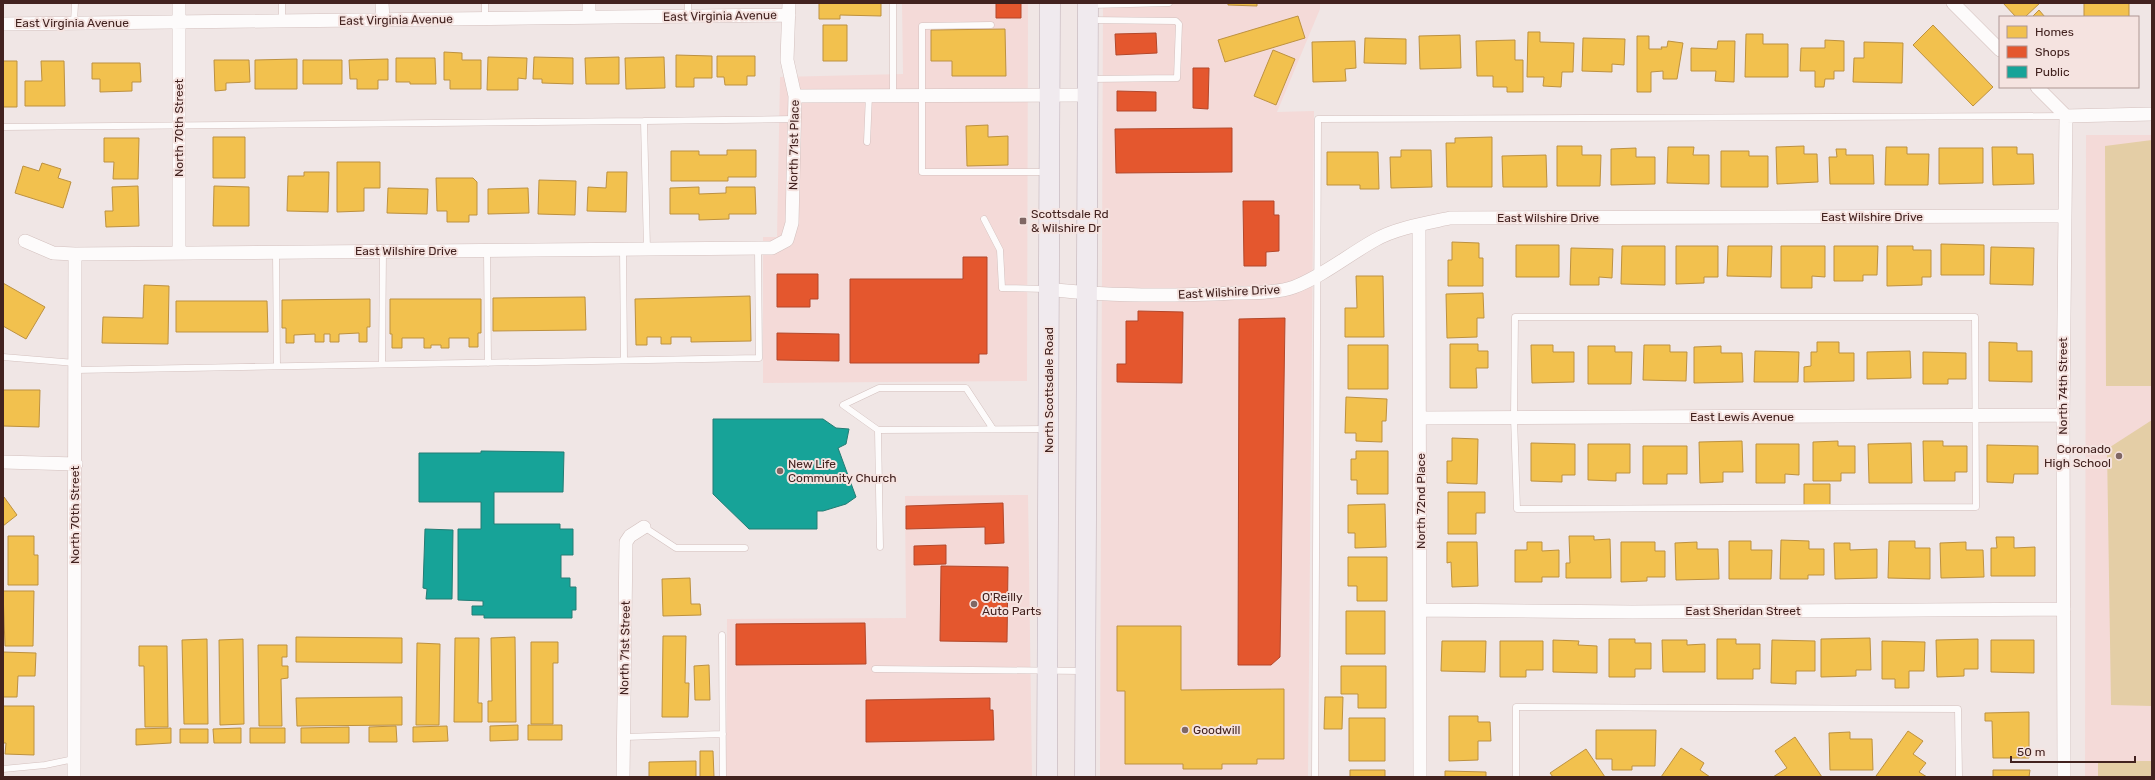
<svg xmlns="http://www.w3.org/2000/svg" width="2155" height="780" viewBox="0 0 2155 780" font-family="Rubik,sans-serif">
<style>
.built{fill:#f4dad8}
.green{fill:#e4cea6}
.homes{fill:#f2c14e;stroke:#bd9140}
.shops{fill:#e4572e;stroke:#b3472a}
.public{fill:#17a398;stroke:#247c74}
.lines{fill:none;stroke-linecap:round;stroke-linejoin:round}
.service-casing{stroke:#d3c0be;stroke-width:7}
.minor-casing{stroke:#d3c0be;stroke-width:14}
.primary-casing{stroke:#bbacb4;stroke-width:21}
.service{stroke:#fdfbfb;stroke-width:6}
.minor{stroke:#fdfbfb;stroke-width:13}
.primary{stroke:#f0eaee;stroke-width:20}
.poi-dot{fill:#7f6764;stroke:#f5e3e0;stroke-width:1.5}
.labels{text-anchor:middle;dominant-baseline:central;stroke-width:4;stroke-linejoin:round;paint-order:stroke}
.street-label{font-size:12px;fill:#42221f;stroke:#f5e3e0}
.poi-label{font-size:12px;fill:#42221f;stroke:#f5e3e0;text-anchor:start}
</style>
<rect width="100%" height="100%" fill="#f0e6e5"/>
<!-- built -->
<path class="built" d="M902 3H1028L1027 381 763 383V237H777L780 77 903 74Z
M1103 3H1320V9L1277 112 1314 111 1308 777H1100Z
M2086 135H2152V777H2085Z
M1028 495 1032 777H726L727 619 906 618 905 496Z"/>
<!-- green -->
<path class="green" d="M2152 140V386H2106L2105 146Z
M2152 420V706L2111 705 2107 449Z
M2098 761H2152V777H2098Z"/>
<!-- homes -->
<path class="homes" d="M819 3H881V16L840 15V19H819Z
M1228 3H1257V6L1228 5Z
M2003 3H2040L2025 17H2016Z
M2084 3H2129V17H2084Z
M2039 10 2045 17H2032Z
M1298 16 1305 38 1225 62 1218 40Z
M823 25H847V61H823Z
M1933 25 1993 87 1973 106 1913 45Z
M1005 29 1006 76H952V61H931V30Z
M1528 32H1540V42L1574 43 1573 72H1562L1561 87 1543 86 1544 77H1527Z
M1746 34H1763V44H1788V77H1745Z
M1460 35 1461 68 1420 69 1419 36Z
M1637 36H1649V49H1662L1661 47H1667L1668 41 1683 43 1677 79H1663V71L1651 72V92H1637Z
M1365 38 1406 39V64L1364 63Z
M1583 38 1625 39 1624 65 1612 64V72L1582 71Z
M1515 40V60H1523V92H1507V87H1493V76H1477L1476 41Z
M1825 40 1844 41V71H1834V79H1825L1824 87H1815V71H1800L1801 48H1825Z
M1355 41 1356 68 1345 69 1346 81 1313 82 1312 42Z
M1718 41H1735L1734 82 1715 81 1716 71H1691V48L1717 49Z
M1864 42 1903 43 1902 83 1853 82 1854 58H1864Z
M1273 50 1295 59 1276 105 1254 96Z
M444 52 462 53V60H481V89H450V80H444Z
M676 55 712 56V78H694V87H676Z
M717 56H755V76H747V85H725L724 77H717Z
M488 57 527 58 526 79 518 78V90H487Z
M534 57 573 58V84L542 83V79H533Z
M619 57V84H586L585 58Z
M664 57 665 88 626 89 625 58Z
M396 58H435L436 84H410V82H396Z
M297 59V89H255V60Z
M388 59V80H378V89H357V79H350L349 60Z
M214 60H249L250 82 226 83V90L215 91Z
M303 60H342V84H303Z
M3 61H17V107H3Z
M41 61H64L65 106H25V81H42Z
M92 63H140L141 82H132V91L100 92V79H92Z
M988 125V137L1008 136V165L967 166 966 126Z
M213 137H245V178H213Z
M1492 137V187H1447L1446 143H1455V138Z
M104 138H139L138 179H113L114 162H104Z
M1557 146H1582V155H1601L1600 186H1557Z
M1804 146V154H1817L1818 182 1777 184 1776 147Z
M1668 147H1694L1693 155H1709V184L1667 183Z
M1886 147H1907V154H1929L1928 185H1885Z
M1992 147H2017V154H2033L2034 184 1993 185Z
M1636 148V157H1655V184L1611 185V149Z
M1939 148H1983V183L1939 184Z
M1836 149H1846V155H1873L1874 184H1830L1829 157H1837Z
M727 150H756V177H728V181H671V151H699V155H727Z
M1401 150H1431L1432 187 1391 188 1390 157H1401Z
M1721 151H1749V156H1768V187H1721Z
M1327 152H1378L1379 189H1360V185H1327Z
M1546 155 1547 187H1503L1502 156Z
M337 162H380V188H364V211L337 212Z
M42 163 61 169 58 178 71 182 63 208 15 193 23 166 39 171Z
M304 172H329L328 212 287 211 288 176H304Z
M607 172H627L626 212 587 211 588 187 606 188Z
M436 178H473L477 182V215H469V222H447V211H437Z
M539 180 576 181 575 215 538 214Z
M138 186 139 226 106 227 105 211H113L112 187Z
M214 186 249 187V226H213Z
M699 187V194L726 193V187H755L756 214H729V219L699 220V214H670V188Z
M388 188 428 189 427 214 387 213Z
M528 188 529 213 488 214V189Z
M1452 242 1479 243V258H1483V286H1448V260H1452Z
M1941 244 1984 245V275H1941Z
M1516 245H1559V277H1516Z
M1622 246H1665V285L1621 284Z
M1676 246H1718V277H1704V283L1676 284Z
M1728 246H1772L1771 277 1727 276Z
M1781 246H1825V277L1812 276V288H1781Z
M1834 246H1878L1877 275H1863V281H1834Z
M1887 246H1913V250H1931V277H1922V285L1887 286Z
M1991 247 2034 248 2033 285 1990 284Z
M1571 248 1613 249 1612 278 1599 277V285H1570Z
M1356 276H1383L1384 337H1345V308H1357Z
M3 283 45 307 26 339 3 326Z
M144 285 169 286 168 344 102 343 103 317 143 318Z
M1483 293 1484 318H1477V337L1447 338 1446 294Z
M750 296 751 341 691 342V337H671V344H661V337H647V345H636L635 299Z
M585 297 586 330 493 331V298Z
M370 299V327H367V342H359V333L339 334V342H330V334H324V342H315V334L294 335V343H286V328H282V300Z
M390 299H481V333H478V347H469V338H449V348H441V345H431V348H424V338H402V348H392V334H390Z
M176 301H267L268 332H176Z
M1817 342H1839V353H1854V381L1804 382V367L1811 366V352H1817Z
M1989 342 2017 343V351H2032V382L1989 381Z
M1450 344H1478V351H1488V368H1476L1477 388H1450Z
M1348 345H1388V389H1348Z
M1531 345H1553V352H1574V382L1532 383Z
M1644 345H1670V352H1687L1686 381 1643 380Z
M1588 346H1615V352H1632L1631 384H1588Z
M1721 346V353H1742L1743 382 1694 383V347Z
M1755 351 1799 352 1798 382H1754Z
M1910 351 1911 378 1867 379V352Z
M1923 352 1966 353V379H1948V384H1923Z
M3 390H40L39 427 3 426Z
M1346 397 1387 399 1386 421H1382V442L1356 441V433H1345Z
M1452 438 1478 439 1477 484 1447 483V461H1452Z
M1742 441 1743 472H1723V482L1700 483 1699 442Z
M1838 441V446H1855V473H1841V481H1813V442Z
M1923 441H1943V446H1967V472H1955V481H1924Z
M1531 443 1575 444V475H1562V482L1531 481Z
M1911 443 1912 483H1869L1868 444Z
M1588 444H1630V473H1616V481L1588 480Z
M1756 444H1799V475L1785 474V483H1756Z
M1987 445 2038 446V474H2014L2013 483 1987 482Z
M1643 446H1687V474H1667V484H1643Z
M1356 451H1388V494H1357V480H1351V459H1356Z
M1804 484H1830V505H1804Z
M1448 492H1485V513H1476V534H1448Z
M4 497 17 515 3 526V498Z
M1385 504 1386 547 1355 548V533H1348V505Z
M8 536H34V555H38V585H8Z
M1569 536H1594V540L1610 539 1611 578H1566V563H1570Z
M1996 537H2014V548L2035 547V576H1991V548H1997Z
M1781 540 1809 541V549H1824V575H1808V579H1780Z
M1729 541H1751V550H1772L1771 579H1729Z
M1889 541H1915V548H1930V579L1888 578Z
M1447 542H1477L1478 586 1452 587 1451 562 1447 563Z
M1527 542H1542V551L1559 550V577H1542V582H1515V550H1527Z
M1621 542H1655V551H1665V577H1647V581L1621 582Z
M1697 542V549H1718L1719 579 1676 580 1675 543Z
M1966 542V550H1983L1984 577 1941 578 1940 543Z
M1834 543H1850V550L1877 549V578L1835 579Z
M1348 557H1387V601H1357V586H1348Z
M690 578 691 604H700L701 615 663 616 662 579Z
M3 591H34L33 646H5Z
M1346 611H1385V654H1346Z
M1117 626H1181V690L1284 689V759H1257V764H1222V769H1183V764H1125V691H1117Z
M663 636H686L685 683H689L688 717H662Z
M296 637 402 638V663L296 662Z
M515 637 516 722H488V701H492L491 638Z
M455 638H479L478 703H482V722H454Z
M1870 638 1871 670H1856V676L1821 677V639Z
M207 639 208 724H184L182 640Z
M243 639 244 724 220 725 219 640Z
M1609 639H1635V643H1651V669H1635V677H1609Z
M1717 639H1736V644H1760V669H1753V679H1717Z
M1978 639V669H1964V676L1937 677 1936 640Z
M1553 640 1579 641 1578 645 1597 646V673L1553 672Z
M1662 640H1687V645L1705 644V672H1663Z
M1772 640 1815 641V671H1796V684L1771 683Z
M1991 640H2034V673L1991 672Z
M1442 641H1486L1485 672 1441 671Z
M1500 641H1543V670H1526V677H1500Z
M1882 641 1925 642 1924 671H1909V688H1895V679H1882Z
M531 642H558V663H553V724H531Z
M417 643 440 644 439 725H416Z
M258 645H287V657H282V666H288V678L281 679 282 726H259Z
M139 646H167L168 727H145L144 666H139Z
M3 652 36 653 35 676H18L17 697H3Z
M709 665 710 700H695L694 666Z
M1341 666H1386V708H1358V694H1341Z
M402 697V725L297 726 296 698Z
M1325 697H1343L1342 729H1324Z
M3 706H34V755L5 754 6 743H3Z
M2029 712V758H1993L1992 721H1985V713Z
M1449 716H1478V722H1490L1491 741H1478V760L1449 761Z
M1349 718H1385V761H1349Z
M518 725V740L490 741V726Z
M528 725H562V740H528Z
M396 726 397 742H369V727Z
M447 726 448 741 413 742V727Z
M349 727V743H301V728Z
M171 728V743L136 745V729Z
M241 728V743H214L213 729Z
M250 728H285V743H250Z
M180 729H208V743H180Z
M1596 730H1656L1655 766H1632V770H1612V759H1596Z
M1908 731 1923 741 1913 754 1926 763 1919 772 1927 777H1878L1876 776Z
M1850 732V739H1872L1873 770H1830L1829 733Z
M1795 737 1822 777H1773L1787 768 1775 751Z
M1681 748 1704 763 1700 770 1710 777H1661Z
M1586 749 1605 777H1553L1550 773Z
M700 751H713L714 777H700Z
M696 761V777H649V762Z
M1350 770H1385V777H1350Z
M1993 770H2030L2029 777H1993Z
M1445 771 1486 772V777H1445Z"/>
<!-- shops -->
<path class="shops" d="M996 3H1021V18H996Z
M1156 33 1157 53 1116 55 1115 34Z
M1193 68H1209L1208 109 1193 108Z
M1117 91 1156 92V111H1117Z
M1232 128V172L1116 173 1115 129Z
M1243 201H1274V215H1279V251L1266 252V266H1244Z
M963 257H987V354H979V363H850V279H963Z
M777 274H818V299H810V307H777Z
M1138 311 1183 312 1182 383 1117 382V364H1126V321H1138Z
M1285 318 1280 657 1271 665H1238L1239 319Z
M777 333 839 334V361L777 360Z
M1003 503 1004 543 985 544V527L906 529V506Z
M946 545V564L914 565V546Z
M941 566 1008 567 1007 642 940 641Z
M865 623 866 664 736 665V624Z
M990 698V710H993L994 740 866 742V700Z"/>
<!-- public -->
<path class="public" d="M713 419H823L836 428 849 429 846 444 838 448 856 497 846 504 823 511H817V529H749L713 494Z
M481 451 564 452 563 492H494V524H560V529H573V555H561V578H570V587H576V610H572V618H484V615H472V606H483V601L458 600V529H481V502H419V453H481Z
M425 529 453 530 452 599H426L427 589 423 588Z"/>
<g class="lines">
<defs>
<path id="service" d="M282 3V21
M485 3V19
M688 3V16
M893 3V95
M1091 5 1169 3
M1090 20 1176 21 1179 24 1177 78 1091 79
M74 23 75 3
M991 25 922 26V172H1046
M3 127 644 121
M867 142 869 95
M984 219 1000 250 1002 288 1046 289
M623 249 624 360
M647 249 644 121 795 119
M487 250 488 363
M276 252 277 366
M1515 317H1975L1976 507 1517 509 1514 417Z
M3 357 75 363
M382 364 383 251
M75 370 759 358 758 248
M878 430 843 405 879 388H966L993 429
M644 527 676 548H745
M880 547 878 430 1047 429
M722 635 723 777
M875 669 1082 671
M624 737 723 734
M3 769 45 765 74 759
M1315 777 1318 119 2065 116
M1516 777V707L1958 709 1959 777"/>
<path id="minor" d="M382 3 383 20
M589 3V17
M1953 3 2000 50
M3 24 789 15
M2037 87 2066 116 2152 114
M795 96 1088 95
M1419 225 1420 777
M25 241 53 253 75 254 772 248 787 240 792 223 795 96 787 60 789 3
M179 253V3
M1049 289C1110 297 1173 296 1234 293 1251 293 1278 293 1294 287 1323 276 1348 255 1375 240 1396 228 1427 223 1450 218L2064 216
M1421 418 2063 415
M3 462 76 464
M1421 610 1632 612 2064 609
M74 777 75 254
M623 777 626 542 630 536 644 527
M2064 777 2063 415 2066 116"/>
<path id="primary" d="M1047 777 1050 3
M1085 777 1088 3"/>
</defs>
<!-- service casing -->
<use href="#service" class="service-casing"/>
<!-- minor casing -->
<use href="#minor" class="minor-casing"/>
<!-- primary casing -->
<use href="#primary" class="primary-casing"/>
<!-- service -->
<use href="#service" class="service"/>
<!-- minor -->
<use href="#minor" class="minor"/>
<!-- primary -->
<use href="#primary" class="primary"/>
</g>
<!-- markers -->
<g class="poi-dot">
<rect x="1019" y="217" width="8" height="8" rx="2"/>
<circle cx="2119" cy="456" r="4"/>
<circle cx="780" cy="471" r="4"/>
<circle cx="974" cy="604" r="4"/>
<circle cx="1185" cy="730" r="4"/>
</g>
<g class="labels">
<!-- street labels -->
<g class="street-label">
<text transform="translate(720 16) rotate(-1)">East Virginia Avenue</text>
<text transform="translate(396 20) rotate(-1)">East Virginia Avenue</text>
<text x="72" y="23">East Virginia Avenue</text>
<text transform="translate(179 128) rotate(-90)">North 70th Street</text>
<text transform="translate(794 145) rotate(-89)">North 71st Place</text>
<text x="1872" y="217">East Wilshire Drive</text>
<text x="1548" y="218">East Wilshire Drive</text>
<text x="406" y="251">East Wilshire Drive</text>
<text transform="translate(1229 292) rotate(-3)">East Wilshire Drive</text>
<text transform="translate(2063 386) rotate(-90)">North 74th Street</text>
<text transform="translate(1049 390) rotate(-90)">North Scottsdale Road</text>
<text x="1742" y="417">East Lewis Avenue</text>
<text transform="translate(1421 501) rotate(-90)">North 72nd Place</text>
<text transform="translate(75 515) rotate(-90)">North 70th Street</text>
<text x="1743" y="611">East Sheridan Street</text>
<text transform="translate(625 648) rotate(-89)">North 71st Street</text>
</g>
<!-- poi labels -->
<g class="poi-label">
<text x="1031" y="214">Scottsdale Rd<tspan x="1031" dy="14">&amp; Wilshire Dr</tspan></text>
<text x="2111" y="449" text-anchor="end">Coronado<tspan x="2111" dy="14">High School</tspan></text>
<text x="788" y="464">New Life<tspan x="788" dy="14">Community Church</tspan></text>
<text x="982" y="597">O'Reilly<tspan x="982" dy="14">Auto Parts</tspan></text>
<text x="1193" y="730">Goodwill</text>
</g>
</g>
<!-- border -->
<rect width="2155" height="780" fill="none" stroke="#42221f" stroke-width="8"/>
<!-- legend -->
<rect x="1999" y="16" width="140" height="72" fill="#f5e3e0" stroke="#ad9693"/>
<rect x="2007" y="26" width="20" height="12" fill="#f2c14e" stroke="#ad9693"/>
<text x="2035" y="36" font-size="12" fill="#42221f">Homes</text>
<rect x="2007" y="46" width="20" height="12" fill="#e4572e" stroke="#ad9693"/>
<text x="2035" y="56" font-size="12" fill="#42221f">Shops</text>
<rect x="2007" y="66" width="20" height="12" fill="#17a398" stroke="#ad9693"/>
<text x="2035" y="76" font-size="12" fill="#42221f">Public</text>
<!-- scale -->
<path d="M2011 756v6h124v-6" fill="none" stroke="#42221f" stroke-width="2"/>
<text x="2017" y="756" font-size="12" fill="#42221f" stroke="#f5e3e0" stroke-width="3" paint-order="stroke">50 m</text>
</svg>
